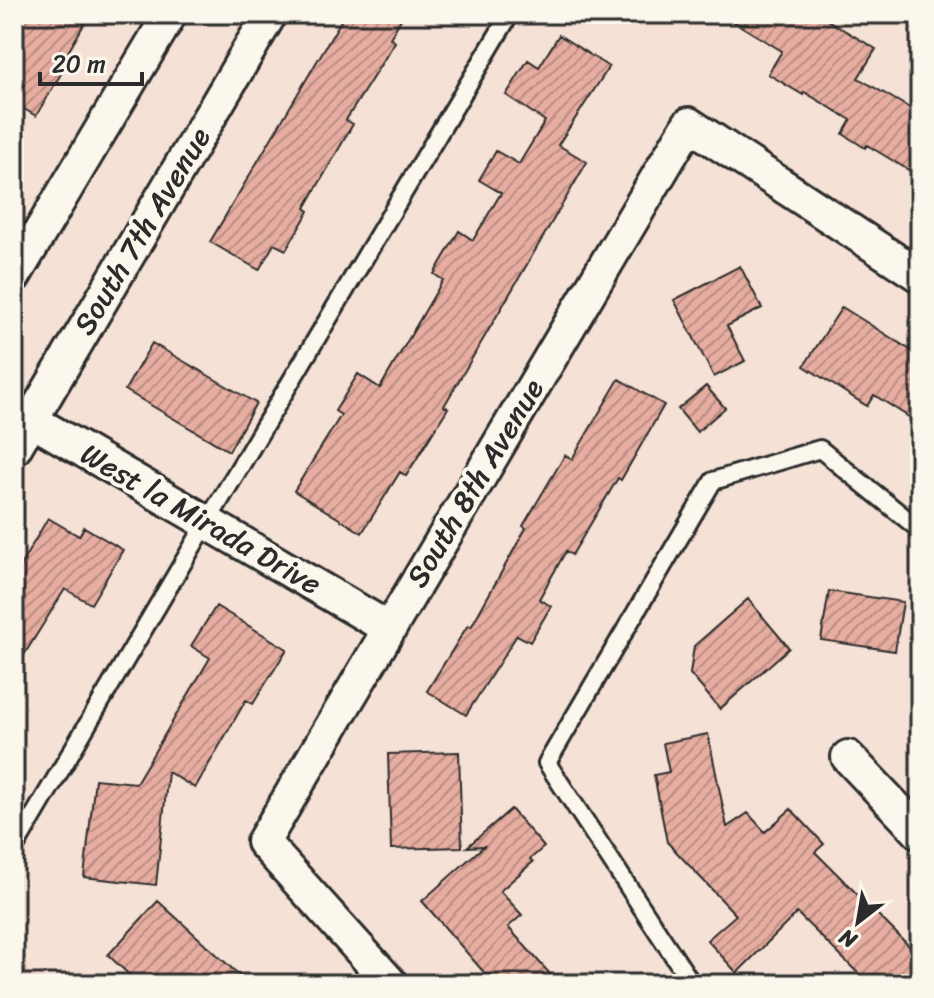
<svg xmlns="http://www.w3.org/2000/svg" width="934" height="998" viewBox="0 0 934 998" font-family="Sriracha,sans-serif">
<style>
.built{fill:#f1d1c6}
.building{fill:url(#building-hatch);stroke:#2b2b2b;stroke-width:2}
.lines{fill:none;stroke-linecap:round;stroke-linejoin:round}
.service-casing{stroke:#2b2b2b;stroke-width:22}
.minor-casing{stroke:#2b2b2b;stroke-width:38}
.service{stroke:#fbf7ec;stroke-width:16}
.minor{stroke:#fbf7ec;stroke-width:32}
.labels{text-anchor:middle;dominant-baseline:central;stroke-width:8;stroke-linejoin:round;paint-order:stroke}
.street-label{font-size:30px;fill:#2b2b2b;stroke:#fbf7ec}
</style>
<defs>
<pattern id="building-hatch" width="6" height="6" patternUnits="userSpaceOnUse" patternTransform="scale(2)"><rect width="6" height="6" fill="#e7ada1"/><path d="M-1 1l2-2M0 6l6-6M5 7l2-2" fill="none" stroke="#bb8d83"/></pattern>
</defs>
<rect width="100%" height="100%" fill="#f5e1d6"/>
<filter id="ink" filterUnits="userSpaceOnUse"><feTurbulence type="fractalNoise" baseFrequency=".0125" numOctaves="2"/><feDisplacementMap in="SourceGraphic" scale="16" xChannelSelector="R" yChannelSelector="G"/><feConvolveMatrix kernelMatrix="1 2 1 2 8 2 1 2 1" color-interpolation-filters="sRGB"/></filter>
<g filter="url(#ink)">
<!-- built -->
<path class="built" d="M14 962 47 984H14Z"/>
<!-- building -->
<path class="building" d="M14 14H90L67 54 71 57 36 116 14 103Z
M345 14H404L390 38 395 42 346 120 353 124 305 208 309 211 286 250 274 244 259 270 210 242Z
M721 14H817L876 49 858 78 920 114V177L867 145 865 148 843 134 851 120 804 92 803 95 768 74 782 51Z
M559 35 609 67 558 145 587 162 444 406 448 408 406 476 400 472 362 533 294 491 341 415 335 411 358 374 380 388 443 280 434 274 459 231 473 240 501 193 479 180 496 151 519 164 545 121 506 95 528 60 539 67Z
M740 266 762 308 727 326 745 361 714 377 674 300Z
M842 307 920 356V424L874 395 867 406 804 366Z
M152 343 256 403 229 451 125 390Z
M619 379 664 405 621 480 618 478 572 555 566 551 539 599 551 606 530 642 517 635 466 715 427 691 468 625 471 627 526 528 523 526 565 455 572 459Z
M706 386 725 408 697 432 678 409Z
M48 518 79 536 84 527 123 550 91 604 65 589 14 671V576Z
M829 591 903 602 895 651 821 640Z
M748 599 789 648 720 709 690 674 694 646Z
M216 606 287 649 253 704 246 700 195 788 168 772 156 885 84 877 95 779 136 783 210 658 191 646Z
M708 734 727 827 748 813 765 832 791 809 824 844 815 852 920 957V984H869L797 913 737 973 707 940 736 915 667 842 654 775 669 772 663 743Z
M459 752 462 847 391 849 388 754Z
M511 809 544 847 530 859 533 862 500 891 522 915 508 927 559 984H494L422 901 484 846 467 847Z
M158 901 249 984H139L108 955Z"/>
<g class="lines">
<defs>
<path id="service" d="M14 849 207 522 510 14
M692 984 547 763 713 481 820 449 920 530"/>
<path id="minor" d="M14 276 170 14
M14 410 388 628
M14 449 270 14
M848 757 920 833
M391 984 263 842 689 124 920 276"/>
</defs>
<!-- service casing -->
<use href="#service" class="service-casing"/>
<!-- minor casing -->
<use href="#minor" class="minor-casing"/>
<!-- service -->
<use href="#service" class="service"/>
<!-- minor -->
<use href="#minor" class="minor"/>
</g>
</g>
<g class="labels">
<!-- street labels -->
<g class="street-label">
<text transform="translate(142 231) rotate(-59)">South 7th Avenue</text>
<text transform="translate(475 483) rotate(-59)">South 8th Avenue</text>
<text transform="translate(201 519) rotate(30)">West la Mirada Drive</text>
</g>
</g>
<!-- margin -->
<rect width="934" height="998" fill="none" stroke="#fbf7ec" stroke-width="48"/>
<rect x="24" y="24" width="886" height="950" fill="none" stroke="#2b2b2b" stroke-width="3" filter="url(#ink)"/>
<!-- north arrow -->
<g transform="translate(858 922) rotate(211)" stroke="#fbf7ec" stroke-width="6" paint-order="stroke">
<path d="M0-6L14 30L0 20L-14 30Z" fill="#2b2b2b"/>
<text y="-12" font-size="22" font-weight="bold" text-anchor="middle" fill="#2b2b2b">N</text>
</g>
<!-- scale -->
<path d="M40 72v12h102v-12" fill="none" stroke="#2b2b2b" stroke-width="4"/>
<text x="52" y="72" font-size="24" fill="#2b2b2b" stroke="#fbf7ec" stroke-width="6" paint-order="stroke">20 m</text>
</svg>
